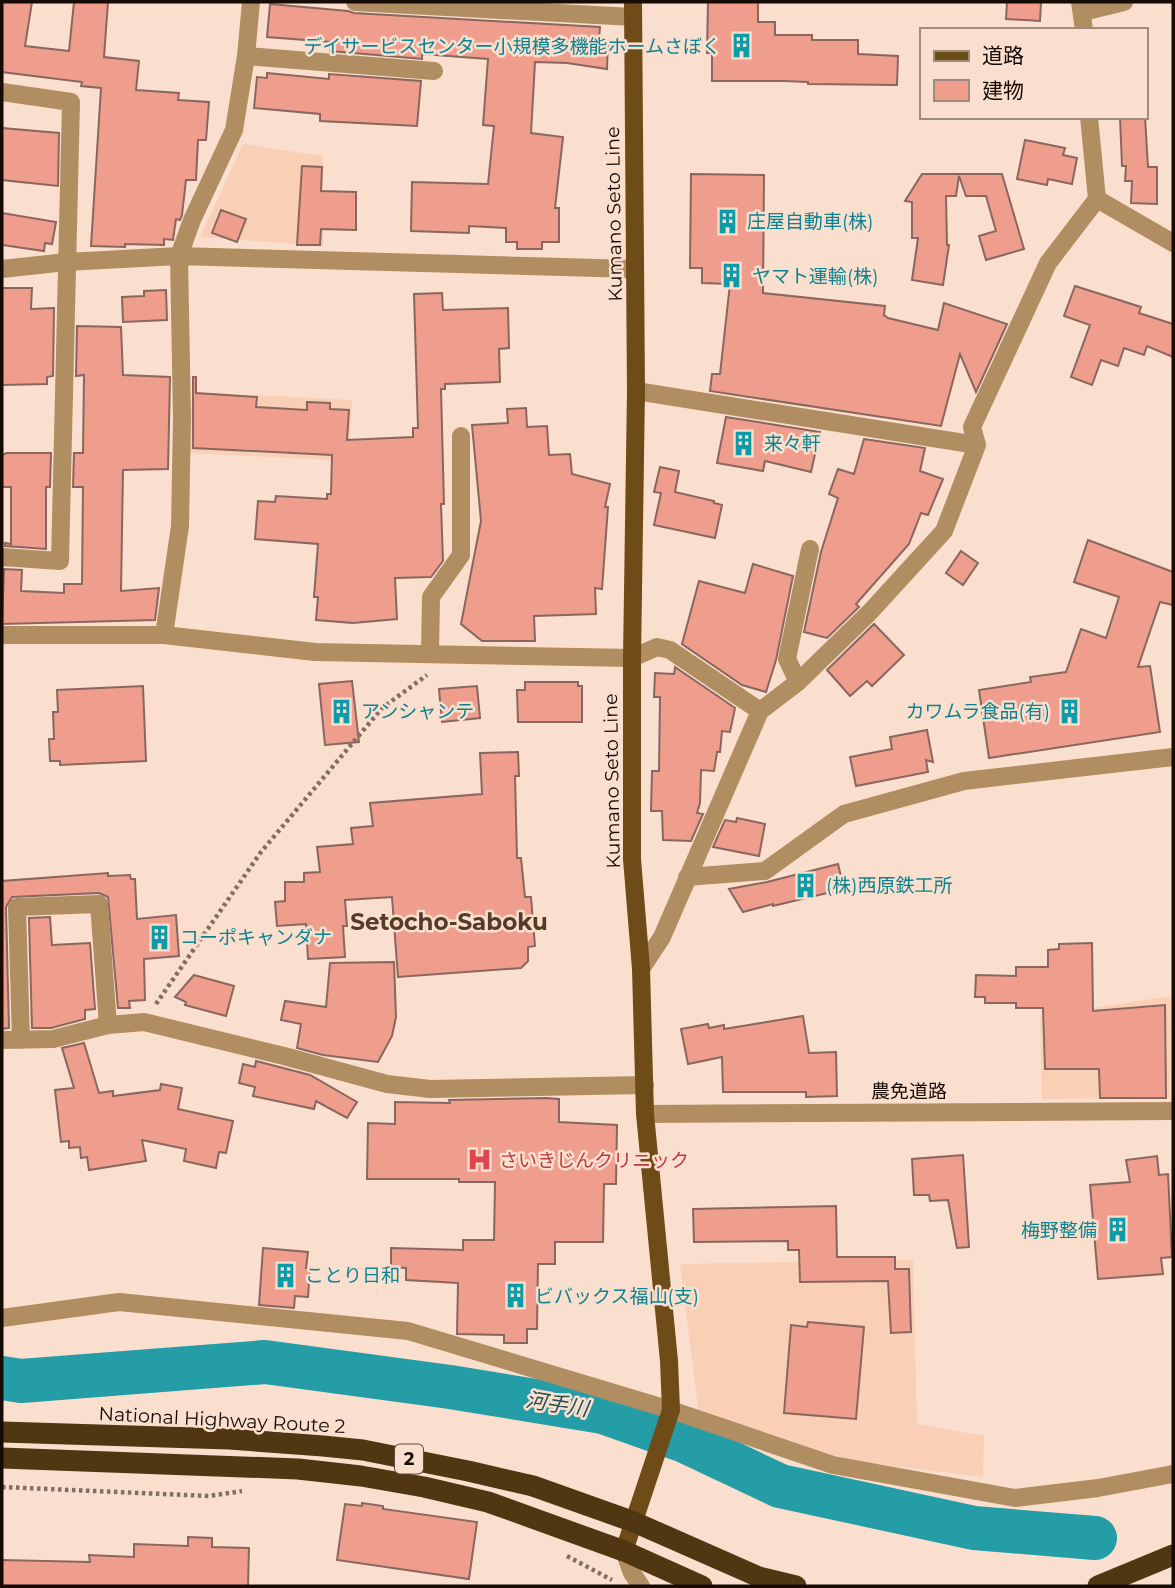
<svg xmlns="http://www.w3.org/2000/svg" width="1175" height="1588" viewBox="0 0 1175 1588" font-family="Montserrat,'Noto Sans JP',sans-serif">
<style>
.built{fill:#f9d0b6}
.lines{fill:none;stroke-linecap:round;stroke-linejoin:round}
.river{stroke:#249da6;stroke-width:44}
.building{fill:#ef9e8d;stroke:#89665e;stroke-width:2}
.path{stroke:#826f64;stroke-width:4.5;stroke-dasharray:3.5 3.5;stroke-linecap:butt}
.minor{stroke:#b08e62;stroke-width:18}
.major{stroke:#6f4b17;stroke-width:18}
.highway{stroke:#513711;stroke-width:21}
.labels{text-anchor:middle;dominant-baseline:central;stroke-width:5;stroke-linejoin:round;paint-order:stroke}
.shield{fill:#fadfce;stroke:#5a4b41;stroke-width:2}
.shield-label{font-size:18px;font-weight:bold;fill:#160b05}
.culture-label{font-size:19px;fill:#0d838f;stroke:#fadfce;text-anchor:start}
.street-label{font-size:19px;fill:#160b05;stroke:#fadfce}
.health-label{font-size:19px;fill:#be3a42;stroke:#fadfce;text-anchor:start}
.water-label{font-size:21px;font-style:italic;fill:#205054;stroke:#fadfce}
.quarter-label{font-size:23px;font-weight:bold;fill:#553a28;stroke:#fadfce}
</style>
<rect width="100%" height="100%" fill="#fadfce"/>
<!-- built -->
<path class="built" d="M243 144 323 156V246L200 237Z
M192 392 352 400 349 461 189 453Z
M1171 996 1170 1098 1042 1099 1040 1016Z
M913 1260 917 1424 984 1436 983 1477 853 1461 699 1415 680 1264Z"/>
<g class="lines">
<!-- river -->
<path class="river" d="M2 1378 21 1381 265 1362 450 1387 603 1412 685 1441 780 1486 974 1528 1095 1538"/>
</g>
<!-- building -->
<path class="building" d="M2 2H32L25 46 69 51 74 2H108L104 57 139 61 136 90 179 93 178 100 209 102 206 140H198L196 180H186L182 215 180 220 176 219 173 240 164 239V245L125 244V247L91 246 101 88 81 86 82 82 2 72Z
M708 2H758V22H775V35H812V40H858V54L898 56 897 85 808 84V82L784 81H712V53H707Z
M1007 2H1041L1040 21 1006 19Z
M270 4 348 11 354 13 600 27 599 39 608 40 607 69 567 63 535 62 531 133 563 137 555 208H559V242H542V249H517V242H506V228L469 226V233L411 231 412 182 488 184 494 126 483 125 488 59 422 54V59L330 51 331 42 267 37Z
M267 73 329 79V74L421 81 417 126 320 121V114L254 108 257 77 267 78Z
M1120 117H1145L1148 167H1157V204L1131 203 1132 181H1125L1126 166H1122Z
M2 128 59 133 58 186 2 180Z
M1025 140 1065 148 1063 155 1077 158 1072 184 1048 179 1047 185 1017 179Z
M302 166 322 167 321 191 356 192V230L321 229 320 245H297Z
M691 174 764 175 763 293 885 306 884 315 888 318 938 330 944 303 1007 324 976 392 960 354 941 426 710 391 712 374H720L730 284 702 283V268H690Z
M922 174H1002L1024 249 986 260 979 236 996 231 986 196H966L959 176 956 196H946L947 245H949L943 285 912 280 918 238H912V202L905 201Z
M221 210 246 219 237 242 212 233Z
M2 213 56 222 52 244 45 243 44 251 2 245Z
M1075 286 1141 307 1139 313 1173 324V357L1147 346 1144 355 1124 348 1118 366 1101 360 1092 385 1071 377 1090 325 1064 316Z
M2 288H32L31 309 54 308 53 376 47 377V384L2 385Z
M166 290 167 320 123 322 122 297 144 296V291Z
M442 293 443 310 508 308 509 348 499 349 500 382 445 384V389H441L444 504H441L443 561 431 577 395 578 397 619 353 623 316 620 318 597H314L318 544 255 539 258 501 275 502 276 496 327 499V494H331L332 455 193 448V377H196V393L257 397 256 407 307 410V402L330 403V409L349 410 347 440 413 437V428H418L414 294Z
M77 326 121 327 123 375 170 377 168 469 123 470 121 591 159 588 155 620 2 624 4 569 22 570 21 591 64 593V584H82L83 487H73L74 453H83L84 375 76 376Z
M526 408 527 427 547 426 549 455 570 454 572 474 610 484 605 507H608L602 589 595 588 596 614 534 616 535 641H482L461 624 481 521 472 425 508 423 507 409Z
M726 417 820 432 811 472 765 461 763 471 717 463Z
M864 439 925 448 920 471 943 479 928 515 921 513 909 544 856 604 859 607 827 638 804 632 821 552 838 498 829 494 838 469 854 474Z
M7 453H51L50 487H46V549L5 546V543L11 544V487H2V455Z
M660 467 679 471 675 492 714 501V503L722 505 715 538 654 525 661 493 654 492Z
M1088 540 1173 572V605L1160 602 1138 667 1150 666 1160 732 989 758 979 690 1031 682 1030 677 1066 672 1081 629 1106 638 1119 597 1074 582Z
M961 551 978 563 963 585 946 573Z
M753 564 793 576 776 660 766 692 742 685 682 644 699 581 745 593Z
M874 624 904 655 872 686 867 681 850 696 827 670Z
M675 667 735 708 730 732 722 731 720 752H717L714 771 701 770 700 803 697 813 703 814 691 841 663 840 662 811H651L652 771H659L660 697H654L655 673 674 674Z
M352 681 359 742 325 745 319 684Z
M525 682H578V686H582V722H518L517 690H525Z
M143 686 146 761 60 765V761H50L49 739H54L53 712H58L57 690Z
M477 686 480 718 442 722 439 689Z
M927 730 933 762 926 760 928 772 856 786 850 757 892 749 890 737Z
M518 752 519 776H515L517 858H521L525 897H531L535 946 528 947V961L521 968 398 977 392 897 345 900 347 926H343L345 957 308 959 306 924 277 926 275 902 285 901V882H304V873L320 872 317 847 353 844 351 828 373 826 370 803 482 794 480 753Z
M737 818 765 824 759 856 713 847 725 820 736 822Z
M838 864 844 889 773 906V904L743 912 729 889 767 882Z
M108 873V876L130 875 131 879H135L137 919 176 915 179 956 144 959 145 1000 129 1001 130 1008H118L108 897 99 893 12 897 6 907 9 1028 2 1029V881Z
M50 917 52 945 90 943 95 1009 85 1010V1019L51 1028H32L29 918Z
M1092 943 1093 1011 1165 1005 1166 1098H1100L1099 1069H1045L1043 1008H1016V1003H985V997H975L976 975 1016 976V967H1048V950L1059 949V944Z
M394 962 396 1017 392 1036 378 1062 323 1055 297 1048 301 1024 281 1020 285 1001 326 1007 330 963Z
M194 975 234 986 226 1016 185 1005 186 1002 175 997Z
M803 1016 809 1053 836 1052 837 1096 806 1097V1092H723L722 1057 688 1064 681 1029 708 1024 709 1028 724 1025V1029Z
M84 1043 99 1093 113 1091V1096L160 1090 161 1084 182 1088 178 1109 233 1121 226 1153 219 1152 216 1168 184 1161 186 1149 142 1140 146 1161 89 1170 87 1157 81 1158 80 1147 69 1148V1141L61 1142 55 1090 74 1088 62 1048Z
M256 1061 310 1075 357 1102 347 1118 316 1101 314 1109 253 1096 255 1087 239 1083 243 1064 255 1067Z
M546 1098 559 1099V1122L617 1125 616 1184H604L603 1242H555V1264H538L537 1329H527V1343H504V1335L457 1334 458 1283 406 1280V1268L391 1267V1248L463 1250V1240H494L495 1182H459V1179H367L368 1123 395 1124V1102L450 1103 449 1100Z
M963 1155 969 1247 957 1248 948 1200 930 1201 929 1195H914L912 1159Z
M1157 1156 1159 1175 1168 1174 1172 1257 1161 1258 1163 1274 1098 1279 1090 1185 1130 1182 1126 1160Z
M836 1206 837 1257H895V1269H909L911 1332 891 1333 888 1281 800 1282 799 1250H788V1241L694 1242 693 1209Z
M263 1248 308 1252 306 1268H310L308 1297 295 1296 294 1308 259 1305Z
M808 1322 864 1327 856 1419 784 1413 791 1325 807 1327Z
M362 1503 383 1506V1509L477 1522 469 1579 337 1560 345 1504 362 1506Z
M188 1537 212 1538V1547L249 1548 248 1586H2V1560L90 1562 89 1555 134 1557V1544L188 1546Z"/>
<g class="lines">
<!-- path -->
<path class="path" d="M156 1004 261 852 382 708 427 675
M2 1487 209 1496 242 1491
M567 1556 612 1580"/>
<!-- minor -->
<path class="minor" d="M355 2 633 17
M1080 2 1084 30
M1083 12 1124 2
M246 56 434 71
M2 92 71 102 60 561 2 557
M1097 199 1173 243
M2 269 66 262 179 256 635 269
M636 391 977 445
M2 635H164L315 652 632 658 657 647 670 650 760 711
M164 635 180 526 182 418 179 256 192 220 234 130 246 56 251 2
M430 653 431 597 461 555V436
M798 682 787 659 810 549
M687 877 765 871 844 814 964 781 1173 757
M641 969 662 937 760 711 798 682 870 612 944 531 977 445 972 427 1048 263 1097 199 1089 117
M2 1040 53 1039 108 1025 144 1022 284 1056 387 1084 430 1089 645 1085
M21 1040 17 907 99 904 108 1025
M645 1114 1173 1111
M2 1318 119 1302 408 1331 671 1410 833 1465 1015 1498 1098 1488 1173 1474
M624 1551 632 1573 641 1586"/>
<!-- major -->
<path class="major" d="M624 1551 671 1410 669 1361 645 1114 641 969 632 859V658L636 391 633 2"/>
<!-- highway -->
<path class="highway" d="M2 1432 229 1439 323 1446 363 1450 468 1471 533 1486 634 1522 759 1577 796 1586
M2 1458 298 1469 361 1476 424 1487 488 1502 624 1551 702 1586
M1098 1586 1173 1555"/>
</g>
<!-- icons -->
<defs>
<symbol id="building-bare" viewBox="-9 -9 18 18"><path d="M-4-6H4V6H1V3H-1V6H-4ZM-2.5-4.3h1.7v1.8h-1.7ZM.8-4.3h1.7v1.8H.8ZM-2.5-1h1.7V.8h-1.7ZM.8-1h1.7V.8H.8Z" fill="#0f9aa8" stroke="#fadfce" stroke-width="2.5" paint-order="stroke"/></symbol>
<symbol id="hospital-bare" viewBox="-9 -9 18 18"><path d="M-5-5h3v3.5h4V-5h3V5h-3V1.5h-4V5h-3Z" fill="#e0444e" stroke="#fadfce" stroke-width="2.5" paint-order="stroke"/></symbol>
</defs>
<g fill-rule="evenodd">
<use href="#building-bare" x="724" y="28" width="35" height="35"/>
<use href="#building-bare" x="710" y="204" width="35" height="35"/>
<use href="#building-bare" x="714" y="258" width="35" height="35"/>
<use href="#building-bare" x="726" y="426" width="35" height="35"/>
<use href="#building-bare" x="324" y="694" width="35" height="35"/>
<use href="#building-bare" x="1052" y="694" width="35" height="35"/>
<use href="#building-bare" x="788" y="868" width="35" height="35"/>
<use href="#building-bare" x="142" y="920" width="35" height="35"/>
<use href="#hospital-bare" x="462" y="1142" width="35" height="35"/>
<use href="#building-bare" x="1100" y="1212" width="35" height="35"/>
<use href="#building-bare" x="268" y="1258" width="35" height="35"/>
<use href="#building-bare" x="498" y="1278" width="35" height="35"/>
</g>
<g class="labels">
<!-- shield labels -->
<rect class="shield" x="395" y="1444.5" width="28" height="29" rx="5"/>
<g class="shield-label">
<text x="409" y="1459">2</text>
</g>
<!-- culture labels -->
<g class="culture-label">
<text x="721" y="46" text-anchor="end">デイサービスセンター小規模多機能ホームさぼく</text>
<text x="747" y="221">庄屋自動車(株)</text>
<text x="752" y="276">ヤマト運輸(株)</text>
<text x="764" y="443">来々軒</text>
<text x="361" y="711">アンシャンテ</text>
<text x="1050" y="711" text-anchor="end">カワムラ食品(有)</text>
<text x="826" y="885">(株)西原鉄工所</text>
<text x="180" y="937">コーポキャンダナ</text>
<text x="1097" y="1230" text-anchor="end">梅野整備</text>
<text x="305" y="1275">ことり日和</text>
<text x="535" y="1296">ビバックス福山(支)</text>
</g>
<!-- street labels -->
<g class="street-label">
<text transform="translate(614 214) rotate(-91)">Kumano Seto Line</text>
<text transform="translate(612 781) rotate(-91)">Kumano Seto Line</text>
<text x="909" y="1091">農免道路</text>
<text transform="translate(222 1420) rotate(3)">National Highway Route 2</text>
</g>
<!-- health labels -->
<g class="health-label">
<text x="499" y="1160">さいきじんクリニック</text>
</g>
<!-- water labels -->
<g class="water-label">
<text transform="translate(557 1404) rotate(9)">河手川</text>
</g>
<!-- quarter labels -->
<g class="quarter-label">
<text x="449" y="922">Setocho-Saboku</text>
</g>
</g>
<!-- border -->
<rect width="1175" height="1588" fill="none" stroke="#160b05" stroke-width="7"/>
<!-- legend -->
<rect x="920" y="28" width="228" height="91" fill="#fadfce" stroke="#9f8a7e" stroke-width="2"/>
<rect x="934" y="51" width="35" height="10" fill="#6f4b17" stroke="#9f8a7e" stroke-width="2"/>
<text x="982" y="63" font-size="21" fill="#160b05">道路</text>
<rect x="934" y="80" width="35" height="21" fill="#ef9e8d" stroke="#9f8a7e" stroke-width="2"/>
<text x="982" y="98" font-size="21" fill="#160b05">建物</text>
</svg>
